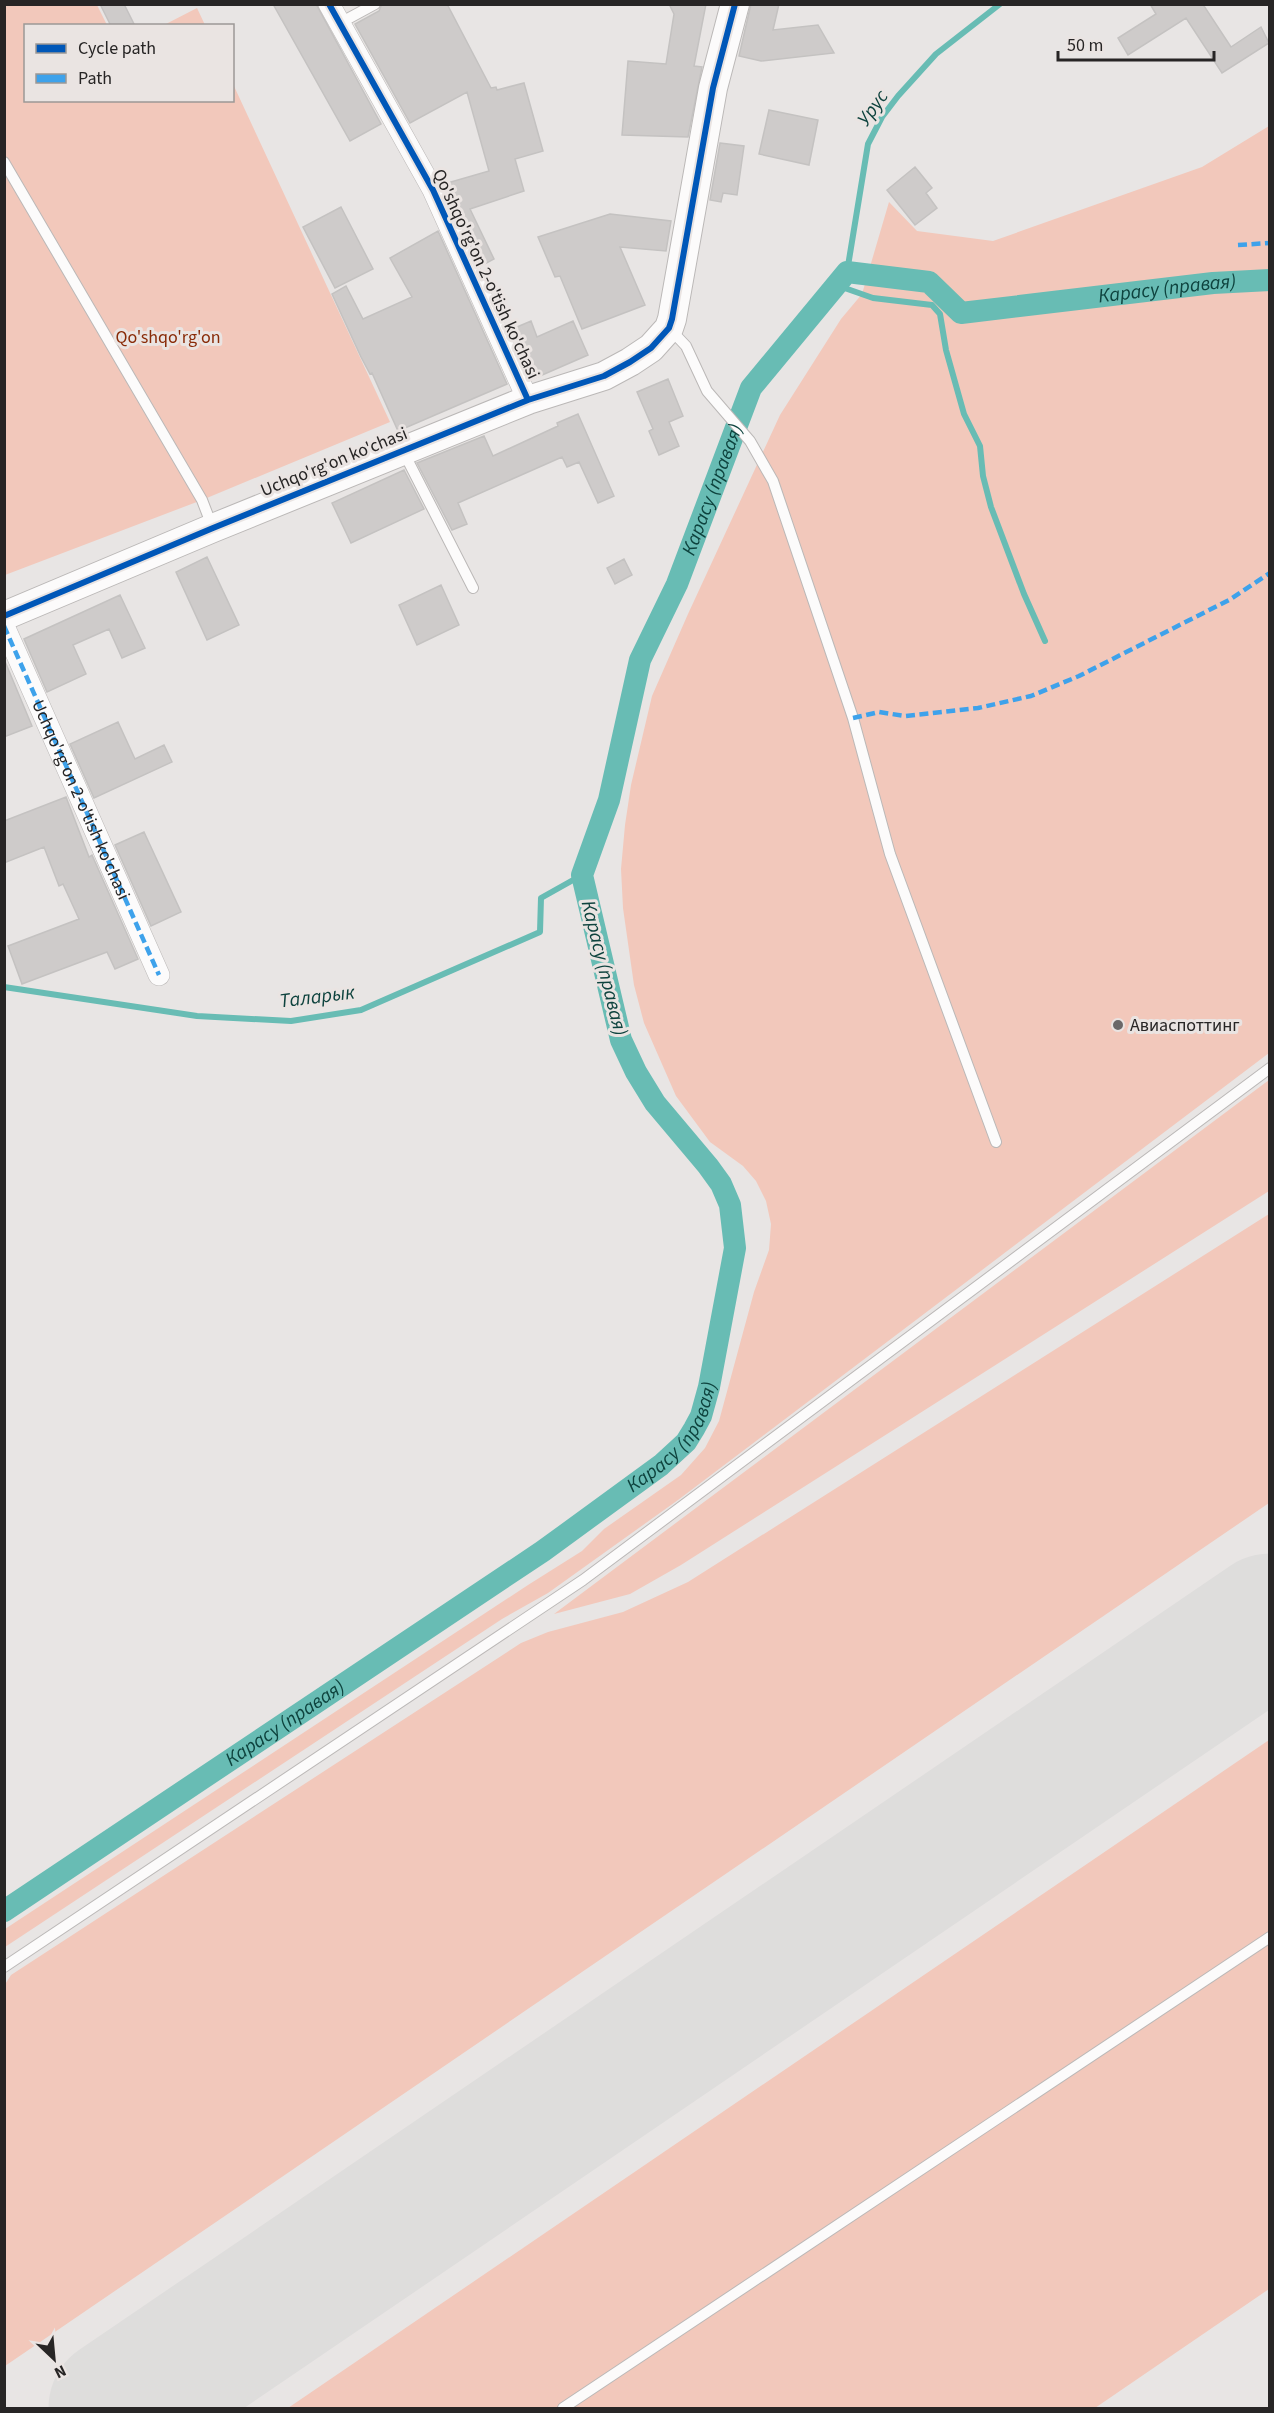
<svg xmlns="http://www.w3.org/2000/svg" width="1274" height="2413" viewBox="0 0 1274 2413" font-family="'Source Sans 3',sans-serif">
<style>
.green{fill:#f2c8bb}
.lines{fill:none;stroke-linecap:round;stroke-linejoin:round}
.stream{stroke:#68bcb4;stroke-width:6}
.canal{stroke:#68bcb4;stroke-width:22}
.taxiway{stroke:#dedddc;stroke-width:56}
.runway{stroke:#dedddc;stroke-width:141}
.building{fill:#cecbca;stroke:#c4c2c1;stroke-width:1.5}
.lane-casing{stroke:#bbb8b7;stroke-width:12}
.street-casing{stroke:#bbb8b7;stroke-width:22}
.secondary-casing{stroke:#bbb8b7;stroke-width:30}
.lane{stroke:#fcfbfb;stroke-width:10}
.street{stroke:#fcfbfb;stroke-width:21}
.secondary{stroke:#fcfbfb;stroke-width:28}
.quiet{stroke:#3ea2eb;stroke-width:4.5;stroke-dasharray:9 4.5;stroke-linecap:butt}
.cycleway-casing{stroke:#eae4e2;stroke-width:10}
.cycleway{stroke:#0057b8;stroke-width:6}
.poi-dot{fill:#6b6868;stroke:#eae4e2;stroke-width:2}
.labels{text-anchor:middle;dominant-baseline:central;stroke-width:6;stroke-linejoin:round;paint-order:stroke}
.street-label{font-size:18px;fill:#272525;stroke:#eae4e2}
.park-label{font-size:18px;fill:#892b08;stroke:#eae4e2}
.poi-label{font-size:18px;fill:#272525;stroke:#eae4e2;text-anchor:start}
.water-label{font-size:20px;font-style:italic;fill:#0e433e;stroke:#eae4e2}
</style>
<rect width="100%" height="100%" fill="#e8e5e4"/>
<!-- green -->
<path class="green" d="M5 5H97L107 25 26 26V100H232L233 84 390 422 202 500 5 575Z
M197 8 205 25H164Z
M1269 126V1053L678 1500 548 1593 502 1619 5 1947V1929L528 1585 582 1551 604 1529 681 1475 705 1448 719 1421 754 1292 769 1250 771 1224 766 1201 756 1181 743 1166 710 1142 676 1096 644 1023 634 985 623 908 621 869 625 825 631 785 652 696 688 614 780 415 841 319 862 294 889 202 917 231 993 241 1202 167Z
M1269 1080V1191L681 1565 630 1594 554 1614Z
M1269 1214V1503L5 2366 4 1986 11 1975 521 1643 548 1632 623 1612 688 1582Z
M1269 1740V2289L1095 2408H288Z"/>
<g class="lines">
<!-- stream -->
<path class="stream" d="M847 272 868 144 882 117 898 96 936 54 1000 4
M836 285 873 298 932 305 940 314 946 350 964 414 980 446 983 476 991 507 1024 594 1045 641
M4 987 197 1016 291 1021 361 1010 540 932 541 898 582 875"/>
<!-- canal -->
<path class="canal" id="s1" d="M4 1911 543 1551 661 1465 686 1442 694 1429 701 1416 709 1387 735 1248 730 1205 721 1184 708 1166 655 1103 636 1072 621 1040 582 875 609 800 640 660 677 584 751 388 847 272 929 282 961 313 1213 283 1270 280"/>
<!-- taxiway -->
<path class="taxiway" d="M124 2408 136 2397"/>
<!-- runway -->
<path class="runway" d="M119 2408 1270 1624"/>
</g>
<!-- building -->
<path class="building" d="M100 4H124L135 26H111Z
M273 4H316L381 124 350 141Z
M382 4H447L491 88 496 87 497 90 524 83 543 151 515 159 524 191 470 209 494 259 481 266 444 184 489 171 467 92 410 123 355 24 379 11Z
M669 4H706L694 66 702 67 688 137 622 135 628 61 666 64 674 14Z
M751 4H779L773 30 818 25 834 53 761 61 739 56Z
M1150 4H1207L1204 6 1231 47 1261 27 1269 43 1222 73 1186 18 1128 55 1118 38 1156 14Z
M769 110 818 120 809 165 759 154Z
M720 143 744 146 737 195 723 193 721 202 710 200Z
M915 167 932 188 926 193 937 208 915 225 887 190Z
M341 207 373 269 335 288 303 227Z
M610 214 671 221 666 251 620 247 645 305 582 329 560 276 555 277 538 237Z
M438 231 507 384 398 431 372 373 370 374 361 357 332 294 346 286 363 319 412 297 390 258Z
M531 321 537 337 573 321 588 355 533 379 510 330Z
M668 379 683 416 669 422 679 446 659 455 649 431 653 429 637 392Z
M578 414 614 496 598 503 579 462 567 467 562 457 458 503 467 524 452 530 417 463 484 436 493 456 558 426 557 423Z
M404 470 424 509 351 543 332 503Z
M207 557 239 625 207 640 176 572Z
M624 559 632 575 615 584 607 568Z
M441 585 459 625 417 645 399 605Z
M120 595 145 648 122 658 109 629 73 645 86 674 47 692 24 639Z
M4 659 32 726 4 737Z
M118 722 135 759 164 745 172 762 94 798 70 744Z
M66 797 89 857 92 855 138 959 115 969 107 952 22 984 8 946 79 919 63 884 59 886 44 847 4 863V821Z
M144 832 181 912 151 926 115 845Z"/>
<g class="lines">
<defs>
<path id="lane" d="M340 23 375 4
M4 162 202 500 212 526
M669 328 686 346 707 391 750 441 773 481 853 718 890 854 996 1142
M403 451 473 588
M4 1967 583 1580 1270 1068
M563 2408 1270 1937"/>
<path id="street" d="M329 4 433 190 528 400
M4 626 159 975"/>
<path id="secondary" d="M4 616 213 528 528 400 604 376 630 362 651 348 669 328 672 319 713 88 735 4"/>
</defs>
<!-- lane casing -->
<use href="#lane" class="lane-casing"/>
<!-- street casing -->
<use href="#street" class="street-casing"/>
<!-- secondary casing -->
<use href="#secondary" class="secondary-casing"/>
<!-- lane -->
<use href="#lane" class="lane"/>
<!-- street -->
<use href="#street" class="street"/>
<!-- secondary -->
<use href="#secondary" class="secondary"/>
<!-- quiet -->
<g class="quiet">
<path d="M1238 245 1270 243"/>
<path id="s2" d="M4 626 159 975"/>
<path d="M853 718 879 712 905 716 978 708 1031 696 1079 676 1229 600 1270 573"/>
</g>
<defs>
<path id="cycleway" d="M329 4 433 190 528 400
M4 616 213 528 528 400 604 376 630 362 651 348 669 328 672 319 713 88 735 4"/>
</defs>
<!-- cycleway casing -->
<use href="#cycleway" class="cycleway-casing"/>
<!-- cycleway -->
<use href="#cycleway" class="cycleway"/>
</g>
<!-- markers -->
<circle class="poi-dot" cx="1118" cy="1025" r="6"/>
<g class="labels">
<!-- street labels -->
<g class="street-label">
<text transform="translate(486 274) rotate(65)">Qo'shqo'rg'on 2-o'tish ko'chasi</text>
<text transform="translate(334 462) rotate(-22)">Uchqo'rg'on ko'chasi</text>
<text stroke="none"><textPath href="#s2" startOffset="190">Uchqo'rg'on 2-o'tish ko'chasi</textPath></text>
</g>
<!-- park labels -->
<g class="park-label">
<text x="168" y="337">Qo'shqo'rg'on</text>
</g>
<!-- poi labels -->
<g class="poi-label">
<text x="1130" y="1025">Авиаспоттинг</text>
</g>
<!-- water labels -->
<g class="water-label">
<text transform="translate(873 108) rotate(-55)">Урус</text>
<text stroke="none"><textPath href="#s1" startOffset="2444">Карасу (правая)</textPath></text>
<text stroke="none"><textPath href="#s1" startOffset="1850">Карасу (правая)</textPath></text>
<text transform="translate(604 968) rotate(76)">Карасу (правая)</text>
<text transform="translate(317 997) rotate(-7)">Таларык</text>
<text stroke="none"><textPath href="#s1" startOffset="824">Карасу (правая)</textPath></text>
<text stroke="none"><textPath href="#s1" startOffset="338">Карасу (правая)</textPath></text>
</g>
</g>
<!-- border -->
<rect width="1274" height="2413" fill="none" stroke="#272525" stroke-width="12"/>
<!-- legend -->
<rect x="24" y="24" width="210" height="78" fill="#eae4e2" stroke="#9c9896" stroke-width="1.5"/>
<rect x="36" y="44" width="30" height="9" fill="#0057b8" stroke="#9c9896" stroke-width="1.5"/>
<text x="78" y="54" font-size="18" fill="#272525">Cycle path</text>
<rect x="36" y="74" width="30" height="9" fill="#3ea2eb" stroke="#9c9896" stroke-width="1.5"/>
<text x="78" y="84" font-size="18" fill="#272525">Path</text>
<!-- north arrow -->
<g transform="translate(54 2359) rotate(154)" stroke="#eae4e2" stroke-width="4.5" paint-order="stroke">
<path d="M0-4.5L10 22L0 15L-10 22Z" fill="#272525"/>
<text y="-9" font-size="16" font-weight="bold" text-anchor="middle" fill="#272525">N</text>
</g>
<!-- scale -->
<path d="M1058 51v9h156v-9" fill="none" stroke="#272525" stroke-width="3"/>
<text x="1067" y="51" font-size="18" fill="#272525" stroke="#eae4e2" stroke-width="4.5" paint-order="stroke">50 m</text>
</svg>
